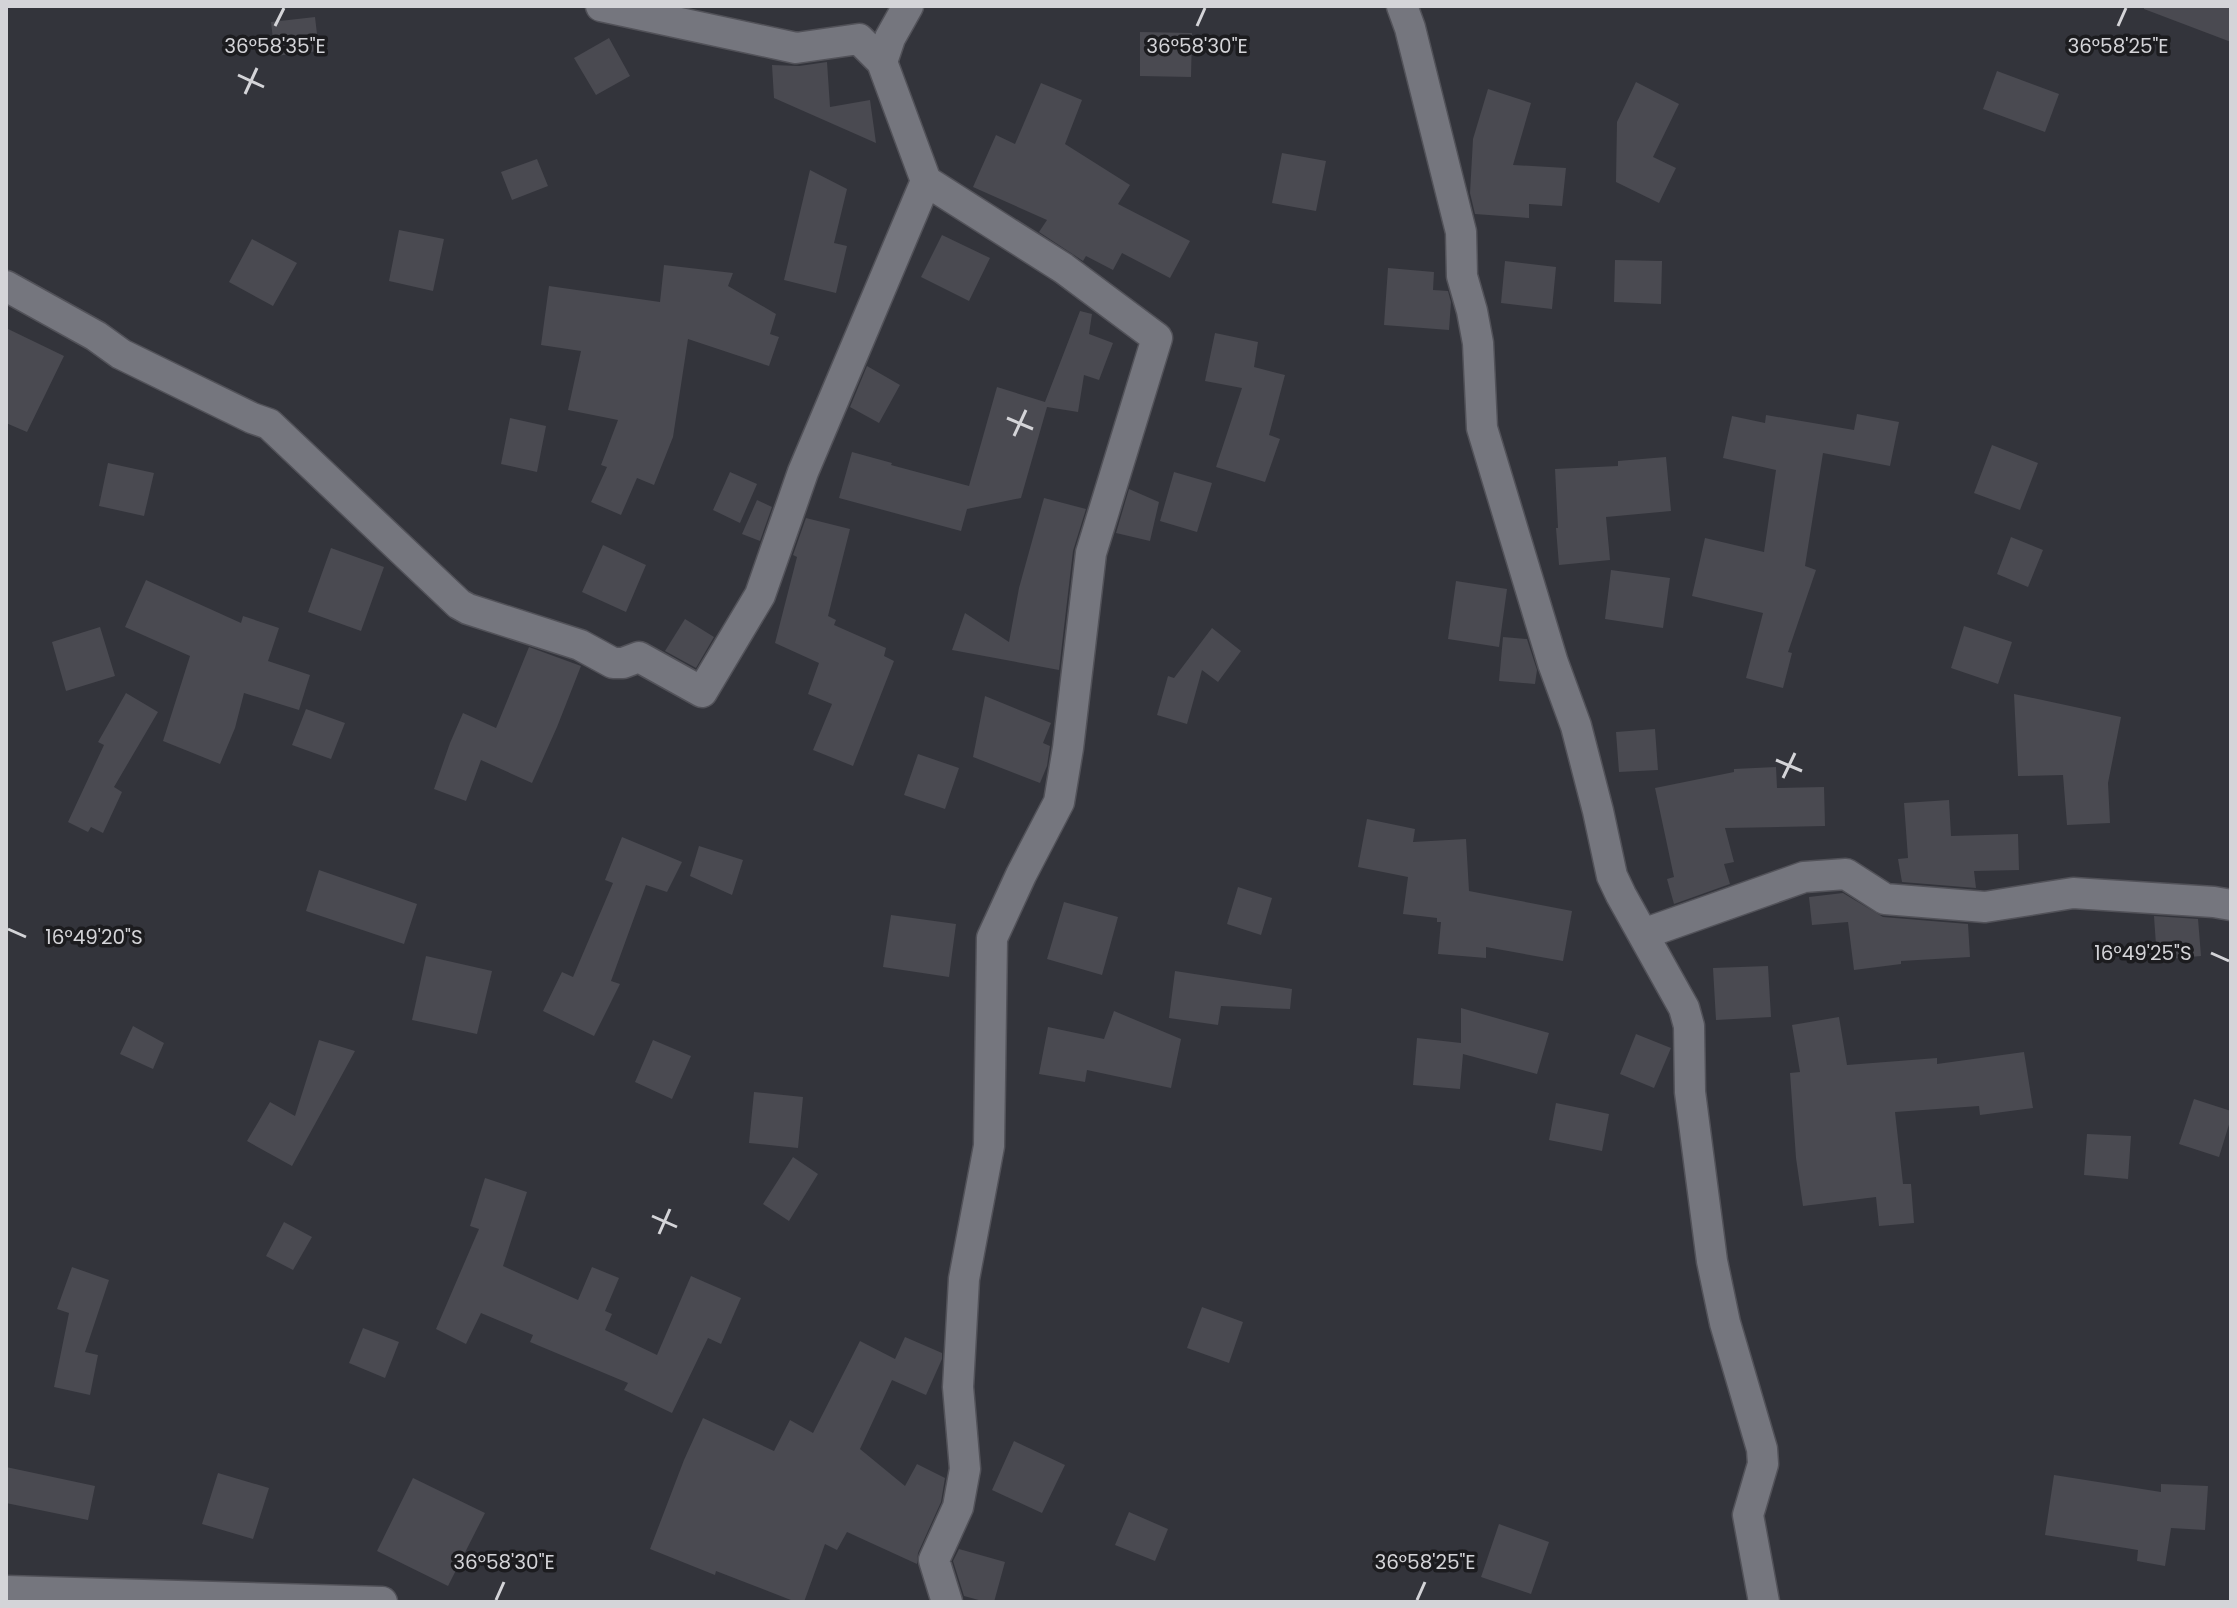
<svg xmlns="http://www.w3.org/2000/svg" width="2237" height="1608" viewBox="0 0 2237 1608" font-family="Poppins,sans-serif">
<style>
.building{fill:#4a4a51}
.lines{fill:none;stroke-linecap:round;stroke-linejoin:round}
.minor-casing{stroke:#525259;stroke-width:33}
.minor{stroke:#75767e;stroke-width:30}
.ticks{fill:none;stroke:#d4d4d8;stroke-width:3}
.ticks-label{font-size:20px;text-anchor:middle;fill:#d4d4d8;stroke:#1c1c1f;stroke-width:7;stroke-linejoin:round;paint-order:stroke}
</style>
<rect width="100%" height="100%" fill="#33343b"/>
<!-- building -->
<path class="building" d="M2144 6H2231V42L2144 9Z
M315 17 319 51 275 56 271 22Z
M1140 32 1192 33 1191 77 1140 76Z
M609 38 630 76 596 95 574 58Z
M827 62 830 107 870 100 876 143 774 98 772 65 799 66Z
M1997 71 2059 94 2045 132 1983 109Z
M1636 82 1679 104 1653 157 1676 168 1659 203 1616 182 1617 122Z
M1041 83 1082 100 1065 144 1130 185 1118 204 1190 241 1170 278 1122 253 1113 270 1086 256 1083 261 1039 232 1047 220 973 187 996 135 1015 144Z
M1488 89 1531 103 1513 165 1566 168 1562 206 1529 204V218L1475 214 1470 193 1473 139Z
M1282 153 1326 161 1316 211 1272 203Z
M537 159 548 186 512 200 501 172Z
M810 170 847 189 834 243 847 246 836 293 784 280Z
M399 230 444 239 433 291 389 281Z
M942 235 990 258 969 301 921 277Z
M252 239 297 263 273 306 229 282Z
M1615 260 1662 261 1661 304 1614 302Z
M1505 261 1556 267 1552 309 1501 303Z
M664 265 733 273 728 286 776 314 770 334 779 337 769 366 688 339 673 437 654 485 637 478 621 515 591 502 607 467 601 465 618 420 568 410 581 351 541 345 549 286 660 302Z
M1388 268 1434 272 1433 290 1448 291 1451 302 1449 330 1384 325Z
M1080 311 1092 314 1089 334 1113 343 1099 380 1084 375 1078 412 1047 407 1021 498 967 509 961 531 839 498 852 452 892 463 891 465 969 486 997 387 1045 402Z
M6 328 64 356 27 432 6 423Z
M1215 333 1258 342 1254 367 1285 375 1269 435 1280 439 1265 482 1216 467 1242 388 1205 381Z
M867 366 900 385 879 423 850 407Z
M1857 414 1899 422 1890 466 1823 453 1805 566 1816 570 1788 652 1792 653 1783 688 1746 678 1763 613 1692 596 1705 538 1764 552 1776 470 1723 458 1732 416 1765 423 1766 415 1854 430Z
M510 418 546 426 537 472 501 464Z
M1992 445 2038 463 2020 510 1974 493Z
M1666 457 1671 511 1606 517 1610 560 1559 565 1556 528H1558L1555 469 1618 466V461Z
M108 463 154 473 144 516 99 506Z
M730 472 757 484 740 523 713 510Z
M1174 472 1212 483 1197 532 1160 521Z
M1129 489 1159 502 1150 541 1116 533Z
M1044 498 1086 509 1073 551 1059 670 952 650 965 613 1009 642 1019 588Z
M757 500 772 507 760 541 742 534Z
M806 518 850 529 828 616 836 620 834 625 886 648 884 656 894 661 853 766 813 750 832 704 808 694 819 663 775 643 797 557 793 555Z
M2011 537 2043 550 2028 587 1997 574Z
M603 545 646 565 626 612 582 592Z
M331 548 384 567 361 631 308 612Z
M1611 570 1670 578 1663 628 1605 619Z
M146 580 241 623 243 616 279 628 268 661 310 675 299 710 244 693 235 728 220 764 163 741 190 656 125 627Z
M1456 581 1507 589 1499 647 1448 639Z
M685 619 714 637 696 668 665 651Z
M1964 626 2012 642 1998 684 1951 668Z
M100 627 115 676 66 691 52 642Z
M1212 628 1241 651 1218 682 1202 670 1187 724 1157 715 1168 676 1174 678Z
M1503 637 1527 639 1537 670 1535 684 1499 681Z
M529 647 581 666 557 727 532 783 481 760 466 801 434 789 450 743 463 713 496 728Z
M126 693 158 712 114 787 122 792 103 833 91 827 88 832 68 822 104 745 98 742Z
M2014 694 2121 717 2108 783 2110 823 2067 825 2063 775 2018 776Z
M985 696 1051 723 1043 743 1050 746 1047 766 1040 783 973 757Z
M306 709 345 723 331 759 292 745Z
M1655 729 1658 770 1619 772 1616 732Z
M918 754 959 768 945 809 904 795Z
M1776 767 1777 788 1824 787 1825 826 1725 828 1734 862 1724 864 1730 884 1674 904 1667 879 1674 877 1655 788 1734 772V769Z
M1949 800 1951 836 2018 834 2019 870 1974 871 1976 888 1902 882 1898 859 1908 858 1904 803Z
M1367 819 1415 829 1413 842 1466 839 1469 891 1572 911 1563 961 1486 947V958L1438 954 1441 922H1437V918L1403 914 1408 877 1358 867Z
M622 837 682 862 667 892 646 885 611 981 620 984 594 1036 543 1011 562 972 573 977 613 883 605 880Z
M699 846 743 860 732 895 690 876Z
M319 870 417 904 404 944 306 911Z
M1238 887 1272 898 1261 935 1227 924Z
M1843 893 1883 917 1968 924 1970 957 1901 961V964L1854 970 1848 922 1812 925 1809 897Z
M1064 902 1118 917 1102 975 1047 959Z
M891 915 956 924 949 977 883 967Z
M2154 916 2198 919 2201 956 2157 960Z
M426 956 492 971 477 1034 412 1020Z
M1768 966 1771 1017 1716 1020 1713 968Z
M1175 971 1292 989 1290 1009 1221 1006 1218 1025 1169 1018Z
M1461 1008 1549 1033 1537 1074 1463 1054 1460 1089 1413 1085 1417 1038 1461 1043Z
M1114 1011 1181 1039 1171 1088 1087 1070 1085 1082 1039 1074 1048 1027 1104 1039Z
M1839 1017 1847 1065 1937 1058V1064L2024 1052 2033 1108 1980 1115 1979 1106 1895 1112 1903 1184H1911L1914 1223 1879 1226 1876 1197 1803 1206 1796 1158 1790 1073 1800 1072 1792 1025Z
M133 1026 164 1043 153 1069 120 1054Z
M1636 1034 1671 1048 1654 1088 1620 1074Z
M319 1040 355 1051 292 1166 247 1141 270 1102 295 1116Z
M653 1040 691 1056 672 1099 635 1082Z
M754 1092 803 1097 798 1148 749 1143Z
M2194 1099 2231 1111V1118L2219 1157 2179 1144Z
M1556 1103 1609 1114 1602 1151 1549 1140Z
M2087 1134 2131 1136 2128 1179 2084 1175Z
M793 1157 818 1174 789 1221 763 1204Z
M485 1178 527 1192 503 1266 578 1300 592 1267 619 1278 605 1311 612 1314 605 1330 657 1355 691 1276 741 1298 721 1344 708 1338 672 1413 624 1390 628 1383 530 1342 533 1335 481 1313 466 1344 436 1329 479 1229 470 1226Z
M284 1222 312 1237 293 1270 266 1256Z
M72 1267 109 1280 85 1352 98 1355 90 1395 54 1387 69 1313 57 1309Z
M1202 1307 1243 1322 1229 1363 1187 1348Z
M363 1328 399 1342 385 1378 349 1363Z
M905 1337 942 1353V1359L926 1395 892 1380 860 1449 905 1486 917 1464 945 1478 941 1502 918 1553 917 1564 847 1532 837 1550 825 1544 804 1602H796L716 1571 715 1575 650 1549 684 1460 703 1418 774 1451 790 1420 813 1433 860 1341 895 1359Z
M1014 1441 1065 1465 1042 1513 992 1490Z
M6 1467 95 1486 88 1520 6 1503Z
M218 1473 269 1488 253 1539 202 1524Z
M2054 1475 2161 1492V1484L2208 1486 2205 1530 2171 1528 2165 1566 2137 1561 2138 1550 2045 1535Z
M413 1478 485 1513 448 1586 377 1551Z
M1129 1512 1168 1529 1155 1561 1115 1545Z
M1499 1524 1549 1542 1531 1594 1481 1577Z
M959 1549 1005 1562 994 1602H986L964 1596 953 1561Z"/>
<g class="lines">
<defs>
<path id="minor" d="M601 6 796 48 859 39 882 62
M908 6 890 38 882 62 926 181 1063 268 1157 338 1091 553 1068 748 1059 802 1021 875 992 938 989 1146 964 1279 958 1387 965 1469 958 1507 934 1560 947 1602
M1402 6 1410 28 1461 232 1462 276 1472 311 1478 343 1482 428 1553 663 1576 726 1598 811 1612 876 1621 895 1684 1008 1689 1026 1690 1092 1712 1261 1725 1323 1762 1449 1763 1464 1748 1515 1764 1602
M6 286 96 336 121 354 252 418 269 424 459 604 468 609 580 645 613 663H623L639 657 702 692 760 595 803 472 926 181
M1643 934 1804 877 1846 874 1885 899 1985 907 2073 893 2214 902 2231 905
M6 1591 382 1602"/>
</defs>
<!-- minor casing -->
<use href="#minor" class="minor-casing"/>
<!-- minor -->
<use href="#minor" class="minor"/>
</g>
<!-- ticks -->
<path class="ticks" d="M275 26 284 8M1197 26 1205 8M2118 26 2126 8M238 75 264 87M245 94 257 68M1007 418 1033 429M1014 436 1026 410M1776 760 1802 771M1783 778 1795 753M8 929 26 937M2211 953 2229 961M652 1216 677 1227M659 1234 670 1209M496 1600 504 1582M1417 1600 1425 1582"/>
<g class="ticks-label">
<text x="275" y="53">36°58'35"E</text>
<text x="1197" y="53">36°58'30"E</text>
<text x="2118" y="53">36°58'25"E</text>
<text x="94" y="944">16°49'20"S</text>
<text x="2143" y="960">16°49'25"S</text>
<text x="504" y="1569">36°58'30"E</text>
<text x="1425" y="1569">36°58'25"E</text>
</g>
<!-- border -->
<rect width="2237" height="1608" fill="none" stroke="#d4d4d8" stroke-width="16"/>
</svg>
